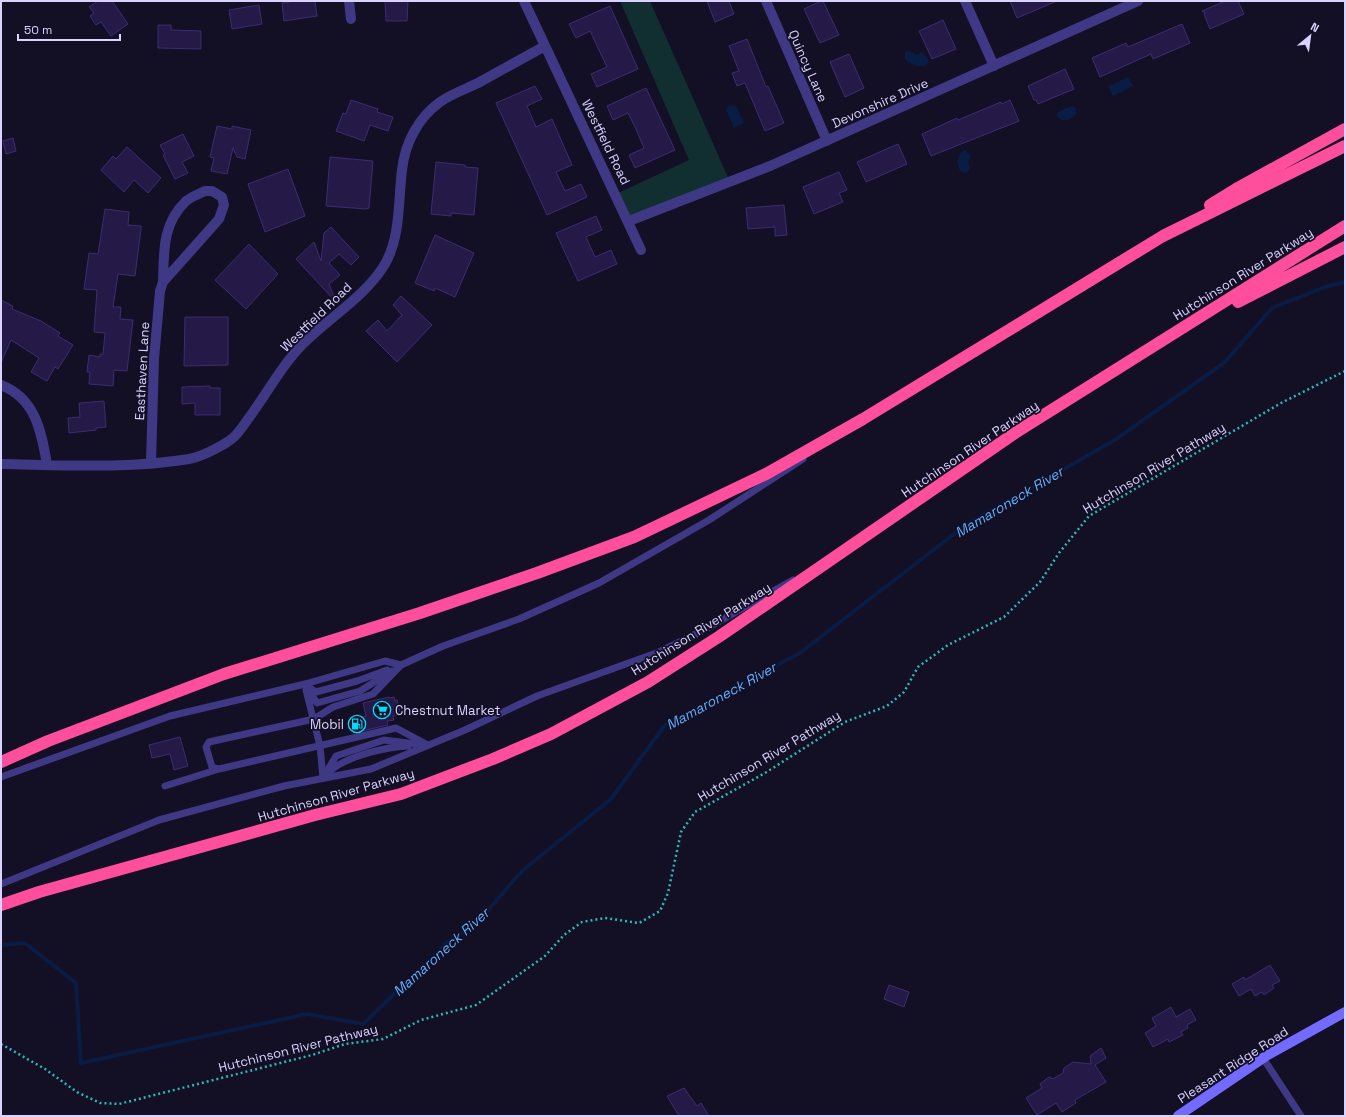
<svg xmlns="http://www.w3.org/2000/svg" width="1346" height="1117" viewBox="0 0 1346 1117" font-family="'Space Grotesk',sans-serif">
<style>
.green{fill:#112f30}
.water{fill:#091c44}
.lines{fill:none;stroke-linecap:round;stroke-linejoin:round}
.stream{stroke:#091c44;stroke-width:4}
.building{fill:#251a47;stroke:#3d2c73}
.path{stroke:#2eb8b5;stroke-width:2.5;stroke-dasharray:2 3;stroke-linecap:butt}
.lane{stroke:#3f3985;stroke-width:7}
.street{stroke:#3f3985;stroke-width:10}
.secondary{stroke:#736aff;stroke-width:10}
.highway{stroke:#ff4e9c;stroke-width:12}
.labels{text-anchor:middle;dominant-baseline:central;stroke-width:3.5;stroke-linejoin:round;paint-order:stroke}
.street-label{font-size:13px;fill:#dad3ff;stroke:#130f25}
.poi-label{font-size:13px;fill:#dad3ff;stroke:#130f25;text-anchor:start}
.water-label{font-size:14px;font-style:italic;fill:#61b0ff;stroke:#130f25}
</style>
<rect width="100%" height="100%" fill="#130f25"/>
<!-- green -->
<path class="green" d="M620 1H650L730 182 629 221 616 194 689 160Z"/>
<!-- water -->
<path class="water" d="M907 50 917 55 922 52 929 60 927 65C919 68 910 65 905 59V52Z
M1128 77 1133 86 1113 96 1108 86Z
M729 105 736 106 744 123 734 128 726 110Z
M1071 106 1076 108V114C1072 119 1066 122 1059 119L1057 115 1058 112Z
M965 150 971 156 968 162 970 169 966 173 960 171 957 162 961 152Z"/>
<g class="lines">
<!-- stream -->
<path class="stream" d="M1 945 25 943 76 983 81 1063 307 1014 363 1024 447 943 477 923 522 871 611 799 665 725 800 653 967 524 1115 440 1225 362 1272 308 1325 287 1345 282"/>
</g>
<!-- building -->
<path class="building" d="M98 1H112L128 24 111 36 101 22 96 25 90 16 94 13 89 7Z
M295 1H315L317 16 284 21 282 3Z
M385 1H408L407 21H386Z
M707 1H729L734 14 715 22Z
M821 1H823L839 35 820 43 804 9Z
M1010 1H1057L1017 18Z
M1225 1H1238L1244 14 1210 29 1204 14 1206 13 1202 11Z
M259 5 262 24 232 29 229 10Z
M610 6 638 69 597 87 591 74 607 67 590 31 576 38 569 24Z
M943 20 956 49 932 59 919 31Z
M1182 24 1190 43 1153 59 1151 54 1100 77 1092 58 1126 43 1128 47Z
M158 25H171V30L201 31V49L158 48Z
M747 39 766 87 768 86 784 123 765 131 745 83 737 86 732 73 739 71 729 46Z
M849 54 864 88 845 97 830 62Z
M1065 69 1074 89 1038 104 1036 100H1034L1028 86Z
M535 86 542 99 527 106 536 127 552 119 572 165 556 172 565 191 581 184 587 197 547 215 496 103Z
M646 88 675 150 635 168 629 155 644 148 635 127 628 113 613 120 607 106Z
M351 100 378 109 377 112 393 117 388 131 370 125 364 141 336 131 343 113 346 114Z
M1010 100 1019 121 931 156 922 134 957 118 958 120 1001 102 1002 104Z
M217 126 232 129V126L251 130 245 159 237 157 233 148 227 174 211 171 214 158 210 157Z
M183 134 194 156 182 162 188 173 175 179 163 155 165 154 160 145Z
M13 138 16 151 6 154 3 141Z
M898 144 907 164 866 182 857 162Z
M127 147 161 178 148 193 134 180 124 192 101 170 113 156 116 159Z
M330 157 373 161 369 208 366 209 326 206Z
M436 162 465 165V167L478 168 474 215 451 213V216L431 214Z
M288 169 305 216 265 232 248 184Z
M839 172 847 190 839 193 843 202 814 214 803 187Z
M784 205 787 235 775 236V227L748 229 746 208Z
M105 209 129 212 128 225 141 226V229L135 276 118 274 113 307H121L120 319 133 320 127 371 114 370 113 386 89 384 90 372H87L89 355 100 357V354H103L105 333 94 332 97 290 84 289 89 253 98 254Z
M596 216 602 230 586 237 595 257 611 250 617 264 578 281 556 233Z
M331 227 359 257 351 265 339 254 329 263 340 275 329 284 336 302 296 259 314 242 321 261 324 233Z
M435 235 474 253 455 297 435 288 434 291 415 283Z
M249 244 278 274 246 309 215 280Z
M401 296 432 325 397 362 366 331 378 320 387 331 402 315 393 305Z
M1 300 13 306 12 309 41 321 60 333 58 336 73 345 58 369 55 367 47 381 31 372 39 358 11 340 1 363Z
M185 317H228V365L184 366Z
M210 386V388H220V415H195V403L182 404V387Z
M104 401 106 427 96 428V430L69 433 68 418 80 417 79 403Z
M389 697V698L394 697 395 701 397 700 401 714 393 716 394 720 387 721 388 725 362 731 359 718 366 716 363 703Z
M180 737 188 766 174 770 170 754 152 758 149 745Z
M1270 965 1280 981 1272 985 1274 988 1264 995 1262 992 1255 996 1251 989 1239 996 1232 984 1244 977 1245 980Z
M889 985 909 992 904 1007 884 999Z
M1171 1007 1176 1017 1190 1009 1196 1020 1187 1025 1188 1028 1181 1032 1183 1035 1169 1042 1168 1039 1153 1047 1145 1033 1156 1026 1152 1018Z
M1101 1048 1106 1058 1095 1065 1106 1082 1075 1100 1076 1103 1062 1112 1056 1103 1037 1115 1026 1098 1042 1088 1040 1084 1049 1077 1053 1079 1063 1073 1064 1068 1073 1062 1091 1064 1090 1056Z
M684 1088 697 1106 701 1103 709 1116H679L667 1096Z"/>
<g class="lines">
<!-- path -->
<path class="path" d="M1 1044 45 1069 77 1092 100 1103 119 1104 312 1055 345 1044 383 1039 421 1020 476 1005 545 956 564 935 582 922 605 918 639 923 660 911 668 893 681 832 695 812 765 773 845 722 887 706 904 692 918 667 948 645 1004 617 1040 582 1059 553 1089 516 1281 403 1345 371"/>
<!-- lane -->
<path class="lane" d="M401 665 373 694 333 707 314 719 209 742 206 747 212 767 219 769 396 728 428 745
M305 684 317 703 360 691 392 671
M308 687 316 692 357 681 387 670
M306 690 320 746 323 778
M330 771C347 756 386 747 408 746
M1 777 170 716 305 684 385 661 401 665 443 646 519 619 599 583 709 520 803 459
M323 778 336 756 384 740 423 745
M165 786 219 769
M1 884 159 820 284 786 371 769 465 730 537 696 659 652 702 631 793 580
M1263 1058 1301 1116"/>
<!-- street -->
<path class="street" d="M349 1 351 19
M524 1 641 250
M766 1 827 141
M965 1 994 66
M205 191H212L222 197 224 205 219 219 163 282C164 252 162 224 186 201 191 197 199 194 205 191Z
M629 221 770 166 1138 1
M1 385C36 399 41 431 47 464
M151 462 154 359 160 291 163 282
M1 464C62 465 129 469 189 459 201 457 225 445 234 437 239 432 244 425 248 419 267 394 282 364 305 342 331 316 366 296 385 264 401 236 398 201 402 170 405 143 418 118 440 102 451 94 466 89 478 83 500 71 523 58 545 46"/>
<!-- secondary -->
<path class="secondary" d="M1178 1116 1266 1056 1345 1012"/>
<!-- highway -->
<path class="highway" d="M1210 205 1236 189 1345 129
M1238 302 1345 247
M1 762 48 741 224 674 420 613 537 573 634 537 766 474 863 419 1163 236 1345 146
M1 905 39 892 315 815 401 794 493 759 551 734 648 682 720 636 1015 433 1345 226"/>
</g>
<!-- icons -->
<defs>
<symbol id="supermarket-ring" viewBox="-11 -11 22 22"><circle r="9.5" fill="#130f25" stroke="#00dbfe" stroke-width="1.5"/><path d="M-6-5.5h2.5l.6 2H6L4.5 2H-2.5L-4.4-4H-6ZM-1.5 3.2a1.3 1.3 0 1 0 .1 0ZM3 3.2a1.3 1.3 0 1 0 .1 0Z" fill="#00dbfe"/></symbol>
<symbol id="fuel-ring" viewBox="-11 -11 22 22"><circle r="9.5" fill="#130f25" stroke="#00dbfe" stroke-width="1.5"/><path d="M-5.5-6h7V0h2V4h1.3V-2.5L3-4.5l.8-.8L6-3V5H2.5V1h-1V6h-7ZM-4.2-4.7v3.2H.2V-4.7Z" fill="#00dbfe"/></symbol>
</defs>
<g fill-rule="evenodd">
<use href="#supermarket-ring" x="372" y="700" width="20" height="20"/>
<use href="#fuel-ring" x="347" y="714" width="20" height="20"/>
</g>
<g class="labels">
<!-- street labels -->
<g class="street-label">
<text transform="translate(808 66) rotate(66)">Quincy Lane</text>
<text transform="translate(880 103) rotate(-24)">Devonshire Drive</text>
<text transform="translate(606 142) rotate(64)">Westfield Road</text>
<text transform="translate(1243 274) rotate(-32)">Hutchinson River Parkway</text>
<text transform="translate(316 317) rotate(-44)">Westfield Road</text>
<text transform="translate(142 371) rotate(-87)">Easthaven Lane</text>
<text transform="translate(970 449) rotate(-34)">Hutchinson River Parkway</text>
<text transform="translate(1154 468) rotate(-31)">Hutchinson River Pathway</text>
<text transform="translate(701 629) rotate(-32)">Hutchinson River Parkway</text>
<text transform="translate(769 756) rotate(-31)">Hutchinson River Pathway</text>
<text transform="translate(336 795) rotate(-16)">Hutchinson River Parkway</text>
<text transform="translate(298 1048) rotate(-14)">Hutchinson River Pathway</text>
<text transform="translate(1233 1065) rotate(-33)">Pleasant Ridge Road</text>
</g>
<!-- poi labels -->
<g class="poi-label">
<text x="395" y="710">Chestnut Market</text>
<text x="344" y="724" text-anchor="end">Mobil</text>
</g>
<!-- water labels -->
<g class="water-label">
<text transform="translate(1009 502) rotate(-31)">Mamaroneck River</text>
<text transform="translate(721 696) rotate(-29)">Mamaroneck River</text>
<text transform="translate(441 952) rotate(-42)">Mamaroneck River</text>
</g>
</g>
<!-- border -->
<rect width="1346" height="1117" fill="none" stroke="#dad3ff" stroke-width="4"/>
<!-- north arrow -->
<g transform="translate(1310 36) rotate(29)" stroke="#130f25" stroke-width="3" paint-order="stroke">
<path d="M0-3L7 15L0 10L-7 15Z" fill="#dad3ff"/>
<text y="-6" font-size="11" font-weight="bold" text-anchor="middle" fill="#dad3ff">N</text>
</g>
<!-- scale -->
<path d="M18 34v6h102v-6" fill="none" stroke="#dad3ff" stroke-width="2"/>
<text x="24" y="34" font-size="12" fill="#dad3ff" stroke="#130f25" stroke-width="3" paint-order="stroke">50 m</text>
</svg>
